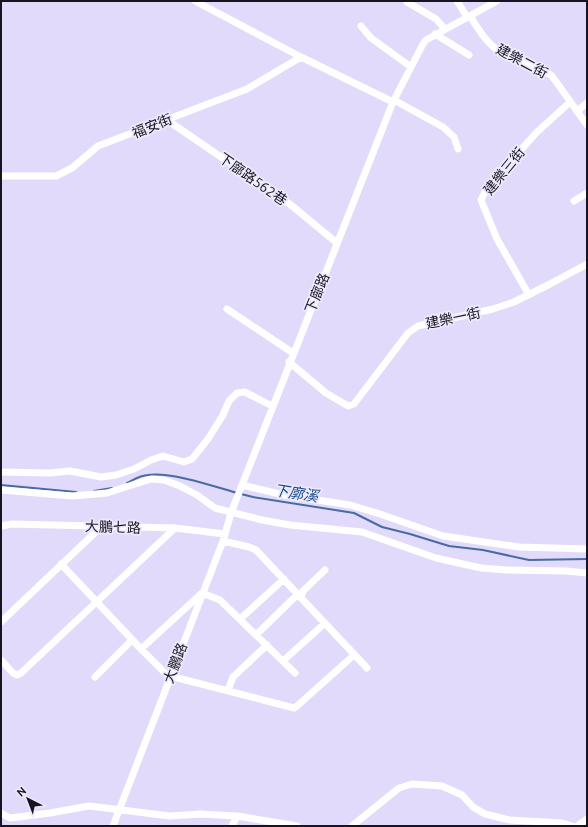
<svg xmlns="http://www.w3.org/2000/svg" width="588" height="827" viewBox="0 0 588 827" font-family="Ubuntu,'Noto Sans TC',sans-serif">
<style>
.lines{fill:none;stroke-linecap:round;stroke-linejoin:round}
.stream{stroke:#476ca3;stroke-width:2}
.minor{stroke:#fff;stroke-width:7}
.labels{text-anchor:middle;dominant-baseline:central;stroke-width:3.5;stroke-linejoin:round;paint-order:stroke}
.street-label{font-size:14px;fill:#17141f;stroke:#eeeafd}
.water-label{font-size:15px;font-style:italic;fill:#12488a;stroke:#eeeafd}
</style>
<rect width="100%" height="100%" fill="#e1dafa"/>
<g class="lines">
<!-- stream -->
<path class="stream" d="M127 483C133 480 141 475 148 475 172 472 213 486 237 493
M1 485 76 492
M94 491 112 488
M241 494 253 497 354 513 382 527 410 534 449 546 483 550 529 560 587 559"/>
<!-- minor -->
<path class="minor" d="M195 1 301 57 393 102
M457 1 467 17
M407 2 436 19 445 29
M470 16C479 30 488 46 504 54 520 62 538 65 552 76L587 125
M361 26 371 38 411 67
M435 34 469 55
M394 100 443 127 454 137 458 149
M577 111 587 103
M167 120 291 205 337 243
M1 176H56L72 168 98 146 247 89 301 57
M574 201 587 193
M529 295 497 239 481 200 487 188 536 133 570 102
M227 309 293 353
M289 362 326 393 348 406 354 404 408 333 418 326 493 309 514 302 550 284 587 264
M1 472 50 473 70 471 101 477 116 475 134 469 151 460 163 456 184 462 192 459 208 439 223 415 229 401 237 393 245 392 272 406
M242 485 284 495 350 505 380 514 443 536 519 547 587 549
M1 490 72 496 107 493 151 479 164 480 180 486 197 495 215 508 262 520 290 525 362 532 436 558 481 568 507 570 566 571 587 573
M1 526 12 524 175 528 225 534
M223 541 249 547 256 550 367 668
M61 564 141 649 165 673 170 676 294 708 297 706 354 655
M301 598 303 591 325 570
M240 619 284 579
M1 622 101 527
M256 635 298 594
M141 649 202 593 220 600 295 673
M1 660 13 673 17 675 21 673 175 528
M283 661 325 623
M95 677 132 640
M228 690 233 677 267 645
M1 813 10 818 50 813 89 806 170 816 200 814 237 816 297 826
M113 826 223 541 231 513 393 102 423 44 426 40 497 1
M232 826 237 816
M352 826 399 788 412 784 442 786 462 795 473 807 485 814 510 820 562 823 572 826
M577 826 587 819"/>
</g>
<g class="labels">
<!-- street labels -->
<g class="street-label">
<text transform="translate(522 61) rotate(28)">建樂二街</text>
<text transform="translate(152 126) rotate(-22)">福安街</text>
<text transform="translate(504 171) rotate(-51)">建樂三街</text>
<text transform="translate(253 179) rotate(35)">下廍路562巷</text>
<text transform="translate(317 293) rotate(-68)">下廍路</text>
<text transform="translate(453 318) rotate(-12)">建樂一街</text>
<text transform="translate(113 527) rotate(2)">大鵬七路</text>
<text transform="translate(175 663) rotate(-69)">大鵬路</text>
</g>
<!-- water labels -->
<g class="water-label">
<text transform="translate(296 493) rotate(9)">下廓溪</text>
</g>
</g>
<!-- border -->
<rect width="588" height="827" fill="none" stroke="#17141f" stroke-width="4"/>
<!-- north arrow -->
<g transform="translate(28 799) rotate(318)" stroke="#eeeafd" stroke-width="3" paint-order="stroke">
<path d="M0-3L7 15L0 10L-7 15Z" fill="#17141f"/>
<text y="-6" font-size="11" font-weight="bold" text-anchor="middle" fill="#17141f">N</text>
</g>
</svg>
